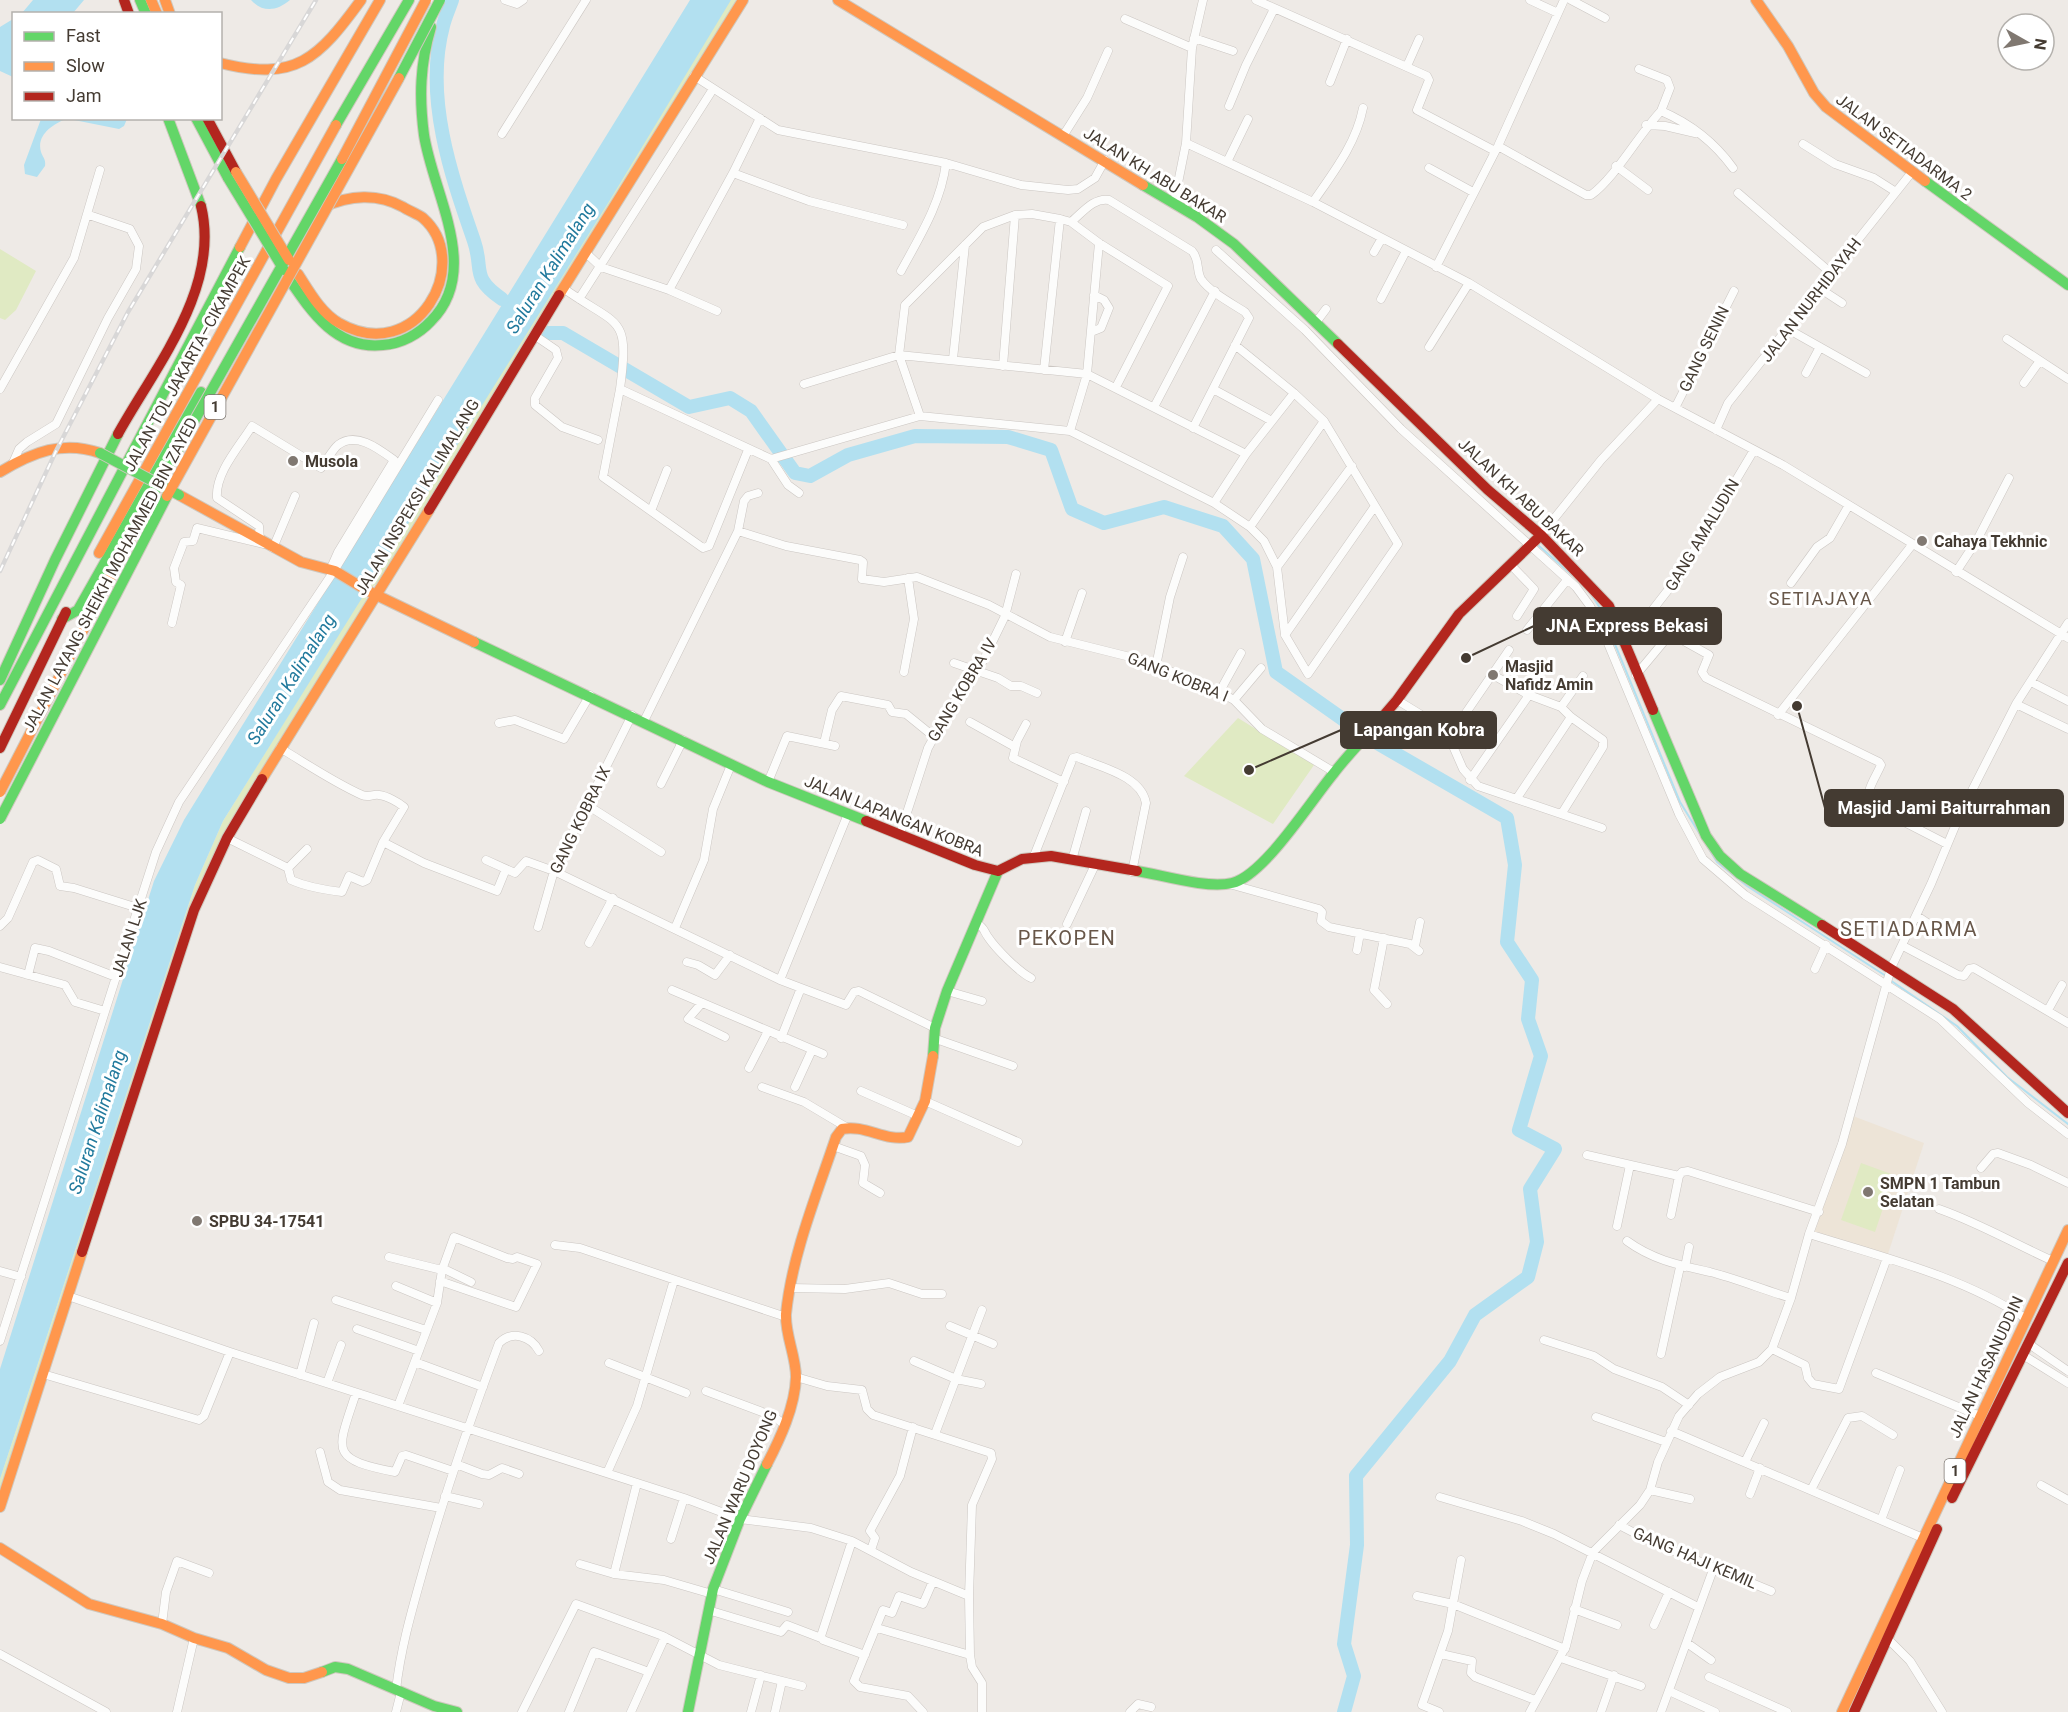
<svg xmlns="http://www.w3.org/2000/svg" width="2068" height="1712" viewBox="0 0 2068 1712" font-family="Roboto,sans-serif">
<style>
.education{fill:#ede4d7}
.green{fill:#e0eac3}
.water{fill:#b2e0f0}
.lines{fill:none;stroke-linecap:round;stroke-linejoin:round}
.stream{stroke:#b2e0f0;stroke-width:2}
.river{stroke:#b2e0f0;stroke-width:14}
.street-casing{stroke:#cbc6c2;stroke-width:9}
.fast-casing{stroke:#cfc8be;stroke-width:12}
.slow-casing{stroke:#cfc8be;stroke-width:12}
.jam-casing{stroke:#cfc8be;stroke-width:12}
.street{stroke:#fcfcfb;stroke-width:8}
.fast{stroke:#63d668;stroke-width:10}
.slow{stroke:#ff974d;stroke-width:10}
.jam{stroke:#b3261e;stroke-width:10}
.rail-casing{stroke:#d8d7d7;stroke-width:4.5}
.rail{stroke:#fff;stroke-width:2;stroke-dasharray:7;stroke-linecap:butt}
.fast-bridge-casing{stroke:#cfc8be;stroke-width:12;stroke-linecap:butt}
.slow-bridge-casing{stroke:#cfc8be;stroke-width:12;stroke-linecap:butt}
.fast-bridge{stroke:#63d668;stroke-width:10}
.slow-bridge{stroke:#ff974d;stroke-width:10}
.poi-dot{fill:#807871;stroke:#fff;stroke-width:2}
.labels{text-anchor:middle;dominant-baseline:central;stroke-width:6;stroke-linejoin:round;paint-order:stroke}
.shield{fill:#fff;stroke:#7c7670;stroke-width:1.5}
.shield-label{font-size:15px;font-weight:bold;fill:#443b32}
.street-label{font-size:16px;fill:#443b32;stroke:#fff}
.poi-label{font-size:16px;font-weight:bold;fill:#443b32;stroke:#fff;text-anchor:start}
.water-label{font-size:18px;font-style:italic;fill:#227a9d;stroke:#fff}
.neighbourhood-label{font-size:18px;letter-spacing:1.5px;fill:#685749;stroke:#fff}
.quarter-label{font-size:20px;letter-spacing:1.5px;fill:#685749;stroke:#fff}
.leader{fill:none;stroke:#443b32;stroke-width:2}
.callout-dot{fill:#443b32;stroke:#fff;stroke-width:2}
.callout{fill:#443b32;stroke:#443b32;stroke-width:2}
.callout-label{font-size:18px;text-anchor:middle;font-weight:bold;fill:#fff}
</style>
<rect width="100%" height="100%" fill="#eeeae6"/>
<!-- education -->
<path class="education" d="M1853 1116 1924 1143 1887 1257 1814 1234Z"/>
<!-- green -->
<path class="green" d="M730 0H743L387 574 368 591 363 616 210 871 0 1507V1479L195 885 223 821Z
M0 249 36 271 16 310 5 320 0 318Z
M1238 718 1314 765 1273 824 1184 776Z
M1861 1163 1894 1175 1875 1232 1841 1220Z"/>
<!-- water -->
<path class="water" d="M33 0H84L73 13H22Z
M251 0H290C277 11 263 13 251 0Z
M690 0H731L610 200 223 821 195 885 0 1479V1369L154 881 184 820Z
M13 19V77L0 71V27Z
M41 119H66C53 124 36 135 41 152 43 158 46 159 45 166L37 177 25 174 24 165Z
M69 119H127L124 126 119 129Z"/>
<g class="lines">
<!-- stream -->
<path class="stream" d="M1538 545 1572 575
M1591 594 1600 608 1680 802 1717 862 1747 886 1886 976
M1890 980 1957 1026 2007 1077 2068 1124"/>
<!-- river -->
<path class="river" d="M452 0C449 9 445 17 443 26 424 97 451 175 474 241 484 270 470 277 502 299
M546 333H563L689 407 730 398 751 411 795 473 810 476 848 455 915 436 1008 437 1051 450 1072 509 1104 523 1164 507 1223 526 1253 559 1276 672 1361 732
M1344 1712 1354 1676 1344 1644 1357 1545 1356 1476 1450 1361 1475 1315 1528 1277 1537 1242 1530 1189 1555 1149 1519 1130 1541 1056 1528 1019 1532 980 1507 942 1515 865 1507 818 1372 740"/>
<defs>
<path id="street" d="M505 0 517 4 523 0
M1256 0 1427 76 1429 80 1417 110 1495 151
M1530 0 1558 13
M1571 0 1605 18
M1125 19 1192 48
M1194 38 1233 51
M1407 66 1419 39
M1639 69 1667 80 1670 88 1661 111
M694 76 778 130 946 163 1021 185 1068 190 1078 189 1095 178 1105 160
M1330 82 1347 39
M1229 106 1246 65 1274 9
M760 118 733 173 809 201 903 225
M1646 125 1665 126 1695 133
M502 134 586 0
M1063 136 1087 98 1108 51
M1186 143 1313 202 1469 283 1658 399 1783 465 2068 638
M1803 144 1835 164 1874 178 1896 192
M1498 146 1586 195H1591C1615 178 1639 134 1661 111 1689 123 1715 143 1733 168
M1227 162 1248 119
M1616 166 1648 190
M1429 168 1473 192
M1738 193 1831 273
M1313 202C1333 173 1356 144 1363 108
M1174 203 1186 143 1192 48 1203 0
M1071 222C1082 213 1094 197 1109 200L1192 251C1200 260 1196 270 1201 279 1210 292 1231 303 1245 312L1249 318 1193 428
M1216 250 1305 330 1401 429 1576 587 1590 606 1602 629 1679 814 1703 859 1745 895 1940 1019 2028 1103 2068 1134
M1374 252 1382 238
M586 253 601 267 669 290 717 311
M1436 267 1498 146 1564 0
M901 271C920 236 941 203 946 163
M563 288C619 328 630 313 620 389L771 459 920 416 1070 431 1214 503 1250 527 1264 541 1277 567 1285 635 1308 674 1398 544 1324 421 1294 393 1235 345
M1819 288 1842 303
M669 290 733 173
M579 299 713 89
M1381 299 1406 251
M1317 321 1326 309
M1786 328 1866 373
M1091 332 1101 328 1109 308 1104 300 1094 295
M534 335 556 350 558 358 535 398V405L562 427 598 440
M2007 339 2068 379
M1429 347 1469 283
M953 359 965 245
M1003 366 1015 215
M1044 370 1060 219
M1806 373 1820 347
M2024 383 2039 362
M804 384 899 355 1087 374 1246 454
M0 389 74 258 100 170
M620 389 603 477 703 548 709 546 748 450
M1213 389 1272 421
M1154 407 1215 291
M1675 408 1734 291
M920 416 899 355 905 305 983 227 1015 215 1032 214 1060 219 1071 222 1099 243 1168 286 1116 387
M1716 430 1728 403 1912 172
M1070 431 1087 374 1099 243
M771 459 788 485 799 493
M12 465 19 449 27 442 56 424 108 318 136 269 139 246 130 229 89 215
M1214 503 1246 454 1294 393
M651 511 667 470
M1250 527 1324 421
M738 531 786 546 860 560 863 562 862 579 884 582 917 577 989 605 1050 637 1138 659 1206 685 1234 700 1262 729 1334 772
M1541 535 1601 460 1658 399
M260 541 259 526 217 498C215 473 239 447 252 426L321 468C326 462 332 450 338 445 356 431 379 449 394 460L338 552 330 570
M273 548 295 496
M1510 564 1534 589 1517 616
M1277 567 1352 466
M1956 572 1977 540 2009 478
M1791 583 1817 547 1830 538 1849 505
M1649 617 1666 631 1709 655 1702 672 1706 678 1879 762 1881 765C1875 779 1862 794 1873 806L1947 844
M172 623 181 585 176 582 174 568 184 542 193 541 197 528 264 544
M1527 630 1567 580
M1285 635 1375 506
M1065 642 1082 593
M1625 645 1679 576 1754 450
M954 663 998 678 1011 686H1021L1037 693
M1156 666 1170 597 1183 557
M904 672 914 619 908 578
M1493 675 1529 695 1561 707 1571 717 1603 740V747L1562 813
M1636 675 1666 639V631
M2031 682 2068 701
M1220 691 1241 653
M1234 700 1261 668
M1397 700 1446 730 1463 769 1478 786 1602 828
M2016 704 2068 729
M1561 707 1583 676
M1778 715 1912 545
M644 721 738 531 744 501 748 496 758 493
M970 722 1015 747
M499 723 515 720 564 739 590 695
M1026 724 1017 741 1013 758 1064 782
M1450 736 1509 650
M824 743 832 710 841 696 888 705 892 712 906 714 933 736
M1470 780 1529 695
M768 782 787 736 835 746
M661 784 683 740
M1517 798 1571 717
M587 805 661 852
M900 834 928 748 952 704 968 687 984 659 1005 616 1016 574
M227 838 288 868 291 880C307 887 325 890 342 892L349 876 363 882 367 880 383 842 404 807C398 802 387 796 379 795 372 794 369 798 362 795 333 782 307 764 280 748
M383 842 424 863 497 891 506 869
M1034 856 1073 758 1077 757C1099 767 1141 775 1146 803L1132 872
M486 860 515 873 526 861 554 871 780 980 846 1005 854 992 859 991 935 1028
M1072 860 1086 811
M288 868 307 849
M1229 884 1319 909 1322 912 1321 921 1329 927 1410 944 1419 951
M1917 916 1935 928
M976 923C985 928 983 930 988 937 996 949 1019 972 1031 978
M1067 924 1095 865
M0 926 8 918 33 862 38 860 56 869 60 886 74 888 138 908
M538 927 554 871 632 715
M675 928 704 860 713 809 731 765
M1384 938 1374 990 1387 1004
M589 943 613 898
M1415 946 1420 922
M1903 946 1958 975 1964 976 1969 969 1974 968 2068 1023
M1357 950 1360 933
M687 962 698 965 715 975 730 955
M0 967 65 985 75 1002 105 1011
M1815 969 1826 945
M28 975 35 948 49 951 116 977
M780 980 848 814
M672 990 823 1054
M947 991 982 1001
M701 1004 688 1019 725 1037
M2048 1010 2062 985
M781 1038 801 988
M936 1039 1013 1066
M749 1068 767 1033
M762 1087 804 1102 846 1127
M795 1087 812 1050
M861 1091 918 1116
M925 1101 1018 1142
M833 1146 861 1156 865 1165 863 1183 880 1193
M1587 1155 1679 1176
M1981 1168 1993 1154 1998 1153 2031 1165 2068 1183
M1939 1209C1979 1223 2015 1244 2053 1261
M1671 1215 1679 1176 1682 1172 1688 1171 1819 1212
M1617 1226 1630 1165
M1809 1234C1882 1257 1961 1276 2025 1318
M1627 1241C1653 1260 1679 1265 1710 1272 1737 1279 1764 1290 1791 1298
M555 1245 580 1248 786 1317
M389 1257 442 1270
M1685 1267 1689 1247
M442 1268 471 1282
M0 1271 21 1277
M396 1286 437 1303
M790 1288 845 1289 889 1283 922 1294H942
M68 1296 230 1352 684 1498 740 1519 811 1528 852 1541 911 1572 969 1596 970 1655 972 1667 982 1683V1712
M336 1300 426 1330
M950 1326 993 1344
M357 1329 419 1351
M1544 1340 1594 1356 1614 1369 1662 1387 1689 1405
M0 1341 138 908 156 852 179 802 334 571 438 400
M2029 1344 2068 1371
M1772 1349 1805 1365 1808 1378 1813 1384 1839 1389 1887 1258
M1661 1354 1680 1267
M2023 1355 2068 1383
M914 1361 956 1379 981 1384
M415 1362 483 1387
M609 1363 686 1393
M1876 1373 1980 1416
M43 1374 199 1420 204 1416 230 1352
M300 1375 314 1323
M796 1377 827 1386 862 1390 867 1409 873 1415 991 1453 992 1459 972 1505 969 1596
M327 1383 341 1345
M706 1391 773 1416 785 1425
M356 1393C337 1451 328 1459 395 1472L402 1456 406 1455 453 1471
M398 1406 437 1303 442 1270 454 1237 507 1258 513 1259 517 1257 537 1264 516 1307 440 1281
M1596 1417 1666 1442
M1671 1431 1923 1538
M935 1434 982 1310
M320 1452 328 1482 340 1490 441 1508
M1745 1462 1764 1423
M456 1464 482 1474 489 1475 502 1468 519 1474
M607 1473 637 1406 674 1280
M2041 1485 2068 1500
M1650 1490 1690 1499
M1811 1490 1848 1418 1862 1416 1893 1435
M1750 1494 1760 1468
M445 1496 479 1504
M1440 1497 1522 1521 1554 1534 1698 1607
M1881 1520 1900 1470
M1619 1525 1652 1542 1771 1591
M671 1539 684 1498
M852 1541 821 1636 823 1640 865 1655
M871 1550 875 1538 870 1531 900 1476 913 1427
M580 1564 614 1574 664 1580 712 1594
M614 1574 637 1483
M713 1589 788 1612
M1417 1596 1453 1604 1565 1649
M1574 1609 1617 1625
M708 1610 781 1632 787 1625 821 1638
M162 1624 166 1592 177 1561 209 1573
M1654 1625 1669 1592
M877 1628 970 1655
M1889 1640 1910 1661 1942 1712
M1687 1643 1711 1660
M0 1654 106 1712
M1441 1654 1472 1661 1471 1673 1475 1677 1535 1700
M1561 1658 1641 1686
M1709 1677 1787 1712
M396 1690C401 1645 414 1603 426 1560 447 1487 472 1415 499 1343 512 1330 531 1336 539 1351
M1669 1691 1715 1712
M177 1712 194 1638
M396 1712 401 1692
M522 1712 576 1604 663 1636 719 1665 802 1686
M569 1712 594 1652 649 1672
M631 1712 665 1637
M751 1712 761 1675
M775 1712 782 1681
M923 1712 908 1696 860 1687 854 1681 883 1610 892 1613 899 1596 923 1604 933 1581
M1130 1712 1138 1704 1151 1707
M1439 1712 1422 1705 1448 1631 1461 1560
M1530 1712 1566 1646 1582 1581 1593 1552 1640 1505 1650 1490 1658 1462 1679 1416 1698 1394 1720 1377 1759 1362 1772 1349 1791 1298 1809 1234 1842 1144 1891 968 1931 884 1961 812 2016 704 2068 623
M1601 1712 1614 1675
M1661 1712 1714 1567"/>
<path id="fast" d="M140 0 146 14
M168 118 201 206
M196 118 228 178
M336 125 409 0
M1925 181 2068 285
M1143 185 1197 217 1234 244 1338 344
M289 279C312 313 337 350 383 345 401 344 419 334 431 321 482 270 433 194 424 135 419 97 420 64 431 27
M62 619 78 610 201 392
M474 642 768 782 866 821
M0 680 55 560 118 434
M0 705 240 247
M1653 710 1706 836 1720 856 1740 874 1822 925
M1137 871C1162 875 1207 889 1232 883 1264 876 1312 799 1334 773 1346 757 1360 743 1373 728
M933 1056 935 1028 947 991 998 871
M322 1672 335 1667 348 1669 434 1706 457 1712
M688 1712 713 1589 740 1519 767 1464"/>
<path id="slow" d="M151 0 157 14
M165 0 170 14
M838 0 1143 185
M1756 0 1788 46 1814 93 1826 107 1925 181
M220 63C296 82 318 59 361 0
M240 247 276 179 380 0
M298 274C309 291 321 313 339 323 417 367 474 263 423 218 418 214 409 211 403 207 378 193 349 195 324 207
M559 295 743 0
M0 472C33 452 63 440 100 453
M179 495 301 562 335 571 368 591 474 642
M99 553 336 125
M262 779 429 510
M767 1464C780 1439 795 1407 796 1377 796 1356 785 1335 786 1314 792 1254 817 1194 836 1137L842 1129C865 1124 885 1142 908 1137L925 1101 933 1056
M0 1507 82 1252
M0 1548 89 1604 162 1624 194 1638 228 1648 266 1670 289 1678H304L322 1672
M1842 1712 2068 1230"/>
<path id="jam" d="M124 0 129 14
M207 118 236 172
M1338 344 1488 490 1541 535 1609 606 1653 710
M118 434C155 367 221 288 201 206
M429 510 559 295
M1373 728 1397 700 1459 614 1541 535
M0 748 66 612
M866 821 975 865 998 871 1022 859 1051 856 1137 871
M1822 925 1953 1009 2068 1113
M82 1252 194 910 227 838 262 779
M1952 1498 2068 1263
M1854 1712 1937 1529"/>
</defs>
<!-- street casing -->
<use href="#street" class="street-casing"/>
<!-- fast casing -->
<use href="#fast" class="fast-casing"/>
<!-- slow casing -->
<use href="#slow" class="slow-casing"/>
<!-- jam casing -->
<use href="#jam" class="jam-casing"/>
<!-- street -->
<use href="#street" class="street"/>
<!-- fast -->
<use href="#fast" class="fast"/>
<!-- slow -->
<use href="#slow" class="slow"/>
<!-- jam -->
<use href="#jam" class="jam"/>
<defs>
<path id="rail" d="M0 571 56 451 128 312 316 0"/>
</defs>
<!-- rail casing -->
<use href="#rail" class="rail-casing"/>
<!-- rail -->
<use href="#rail" class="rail"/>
<defs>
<path id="fast-bridge" d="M399 78 440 0
M228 178 284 270
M100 453 179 495
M153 494 342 159
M0 819 167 496"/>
<path id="slow-bridge" d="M342 159 426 0
M236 172 289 260
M167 496 399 78
M0 792 153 494"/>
</defs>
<!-- fast-bridge casing -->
<use href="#fast-bridge" class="fast-bridge-casing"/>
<!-- slow-bridge casing -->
<use href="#slow-bridge" class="slow-bridge-casing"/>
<!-- fast-bridge -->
<use href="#fast-bridge" class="fast-bridge"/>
<!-- slow-bridge -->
<use href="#slow-bridge" class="slow-bridge"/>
</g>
<!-- markers -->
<g class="poi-dot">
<circle cx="293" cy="461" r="6"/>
<circle cx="1922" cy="541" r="6"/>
<circle cx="1493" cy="675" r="6"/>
<circle cx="1868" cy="1192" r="6"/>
<circle cx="197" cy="1221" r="6"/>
</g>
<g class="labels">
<!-- shield labels -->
<g class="shield">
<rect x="204.5" y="395" width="21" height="24" rx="4.5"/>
<rect x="1944.5" y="1459" width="21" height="24" rx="4.5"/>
</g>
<g class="shield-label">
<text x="215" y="407">1</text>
<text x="1955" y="1471">1</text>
</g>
<!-- street labels -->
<g class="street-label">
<text transform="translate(1904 147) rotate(37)">JALAN SETIADARMA 2</text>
<text transform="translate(1155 175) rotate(32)">JALAN KH ABU BAKAR</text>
<text transform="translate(1811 300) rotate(-52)">JALAN NURHIDAYAH</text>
<text transform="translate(1704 349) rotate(-64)">GANG SENIN</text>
<text transform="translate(187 364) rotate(-61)">JALAN TOL JAKARTA–CIKAMPEK</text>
<text transform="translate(417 497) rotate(-59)">JALAN INSPEKSI KALIMALANG</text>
<text transform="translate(1521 497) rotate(43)">JALAN KH ABU BAKAR</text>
<text transform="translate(1702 535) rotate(-59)">GANG AMALUDIN</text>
<text transform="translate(110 575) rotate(-62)">JALAN LAYANG SHEIKH MOHAMMED BIN ZAYED</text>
<text transform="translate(1178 677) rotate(22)">GANG KOBRA I</text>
<text transform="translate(962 690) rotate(-59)">GANG KOBRA IV</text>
<text transform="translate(894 816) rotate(22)">JALAN LAPANGAN KOBRA</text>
<text transform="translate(580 820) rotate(-64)">GANG KOBRA IX</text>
<text transform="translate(129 938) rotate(-72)">JALAN LJK</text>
<text transform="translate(1986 1367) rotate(-65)">JALAN HASANUDDIN</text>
<text transform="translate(740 1487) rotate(-67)">JALAN WARU DOYONG</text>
<text transform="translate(1695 1558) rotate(23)">GANG HAJI KEMIL</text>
</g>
<!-- poi labels -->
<g class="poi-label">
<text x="305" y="461">Musola</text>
<text x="1934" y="541">Cahaya Tekhnic</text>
<text x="1505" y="666">Masjid<tspan x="1505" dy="18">Nafidz Amin</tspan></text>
<text x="1880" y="1183">SMPN 1 Tambun<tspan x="1880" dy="18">Selatan</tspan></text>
<text x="209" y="1221">SPBU 34-17541</text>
</g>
<!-- water labels -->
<g class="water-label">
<text transform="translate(550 268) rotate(-58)">Saluran Kalimalang</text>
<text transform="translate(291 679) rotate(-58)">Saluran Kalimalang</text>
<text transform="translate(97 1122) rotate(-72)">Saluran Kalimalang</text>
</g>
<!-- neighbourhood labels -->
<g class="neighbourhood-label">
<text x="1821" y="598">SETIAJAYA</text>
</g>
<!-- quarter labels -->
<g class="quarter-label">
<text x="1909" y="929">SETIADARMA</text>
<text x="1067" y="938">PEKOPEN</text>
</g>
</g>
<!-- callouts -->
<path class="leader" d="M1466 658L1534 626M1249 770L1341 730M1797 706L1825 808"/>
<g class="callout-dot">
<circle cx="1466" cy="658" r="6"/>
<circle cx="1249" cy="770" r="6"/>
<circle cx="1797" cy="706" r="6"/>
</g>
<g class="callout">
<rect x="1534" y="608" width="187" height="36" rx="6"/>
<rect x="1341" y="712" width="155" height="36" rx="6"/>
<rect x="1825" y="790" width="238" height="36" rx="6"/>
</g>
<g class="callout-label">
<text x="1627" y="632">JNA Express Bekasi</text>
<text x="1419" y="736">Lapangan Kobra</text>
<text x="1944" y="814">Masjid Jami Baiturrahman</text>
</g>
<!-- legend -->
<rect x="12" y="12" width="210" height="108" fill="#ffffff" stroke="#b4b1ad" stroke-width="1.5"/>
<rect x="24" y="32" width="30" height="9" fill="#63d668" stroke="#b4b1ad" stroke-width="1.5"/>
<text x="66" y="42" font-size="18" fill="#443b32">Fast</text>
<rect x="24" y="62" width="30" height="9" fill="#ff974d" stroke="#b4b1ad" stroke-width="1.5"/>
<text x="66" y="72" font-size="18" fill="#443b32">Slow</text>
<rect x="24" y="92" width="30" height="9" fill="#b3261e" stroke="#b4b1ad" stroke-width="1.5"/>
<text x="66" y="102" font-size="18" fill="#443b32">Jam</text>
<!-- north arrow -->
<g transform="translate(2026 42) rotate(99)"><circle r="28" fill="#ffffff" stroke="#b4b1ad" stroke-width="1.5"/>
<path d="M0-4.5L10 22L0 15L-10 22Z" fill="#807871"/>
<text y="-9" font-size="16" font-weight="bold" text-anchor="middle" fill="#443b32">N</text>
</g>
</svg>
